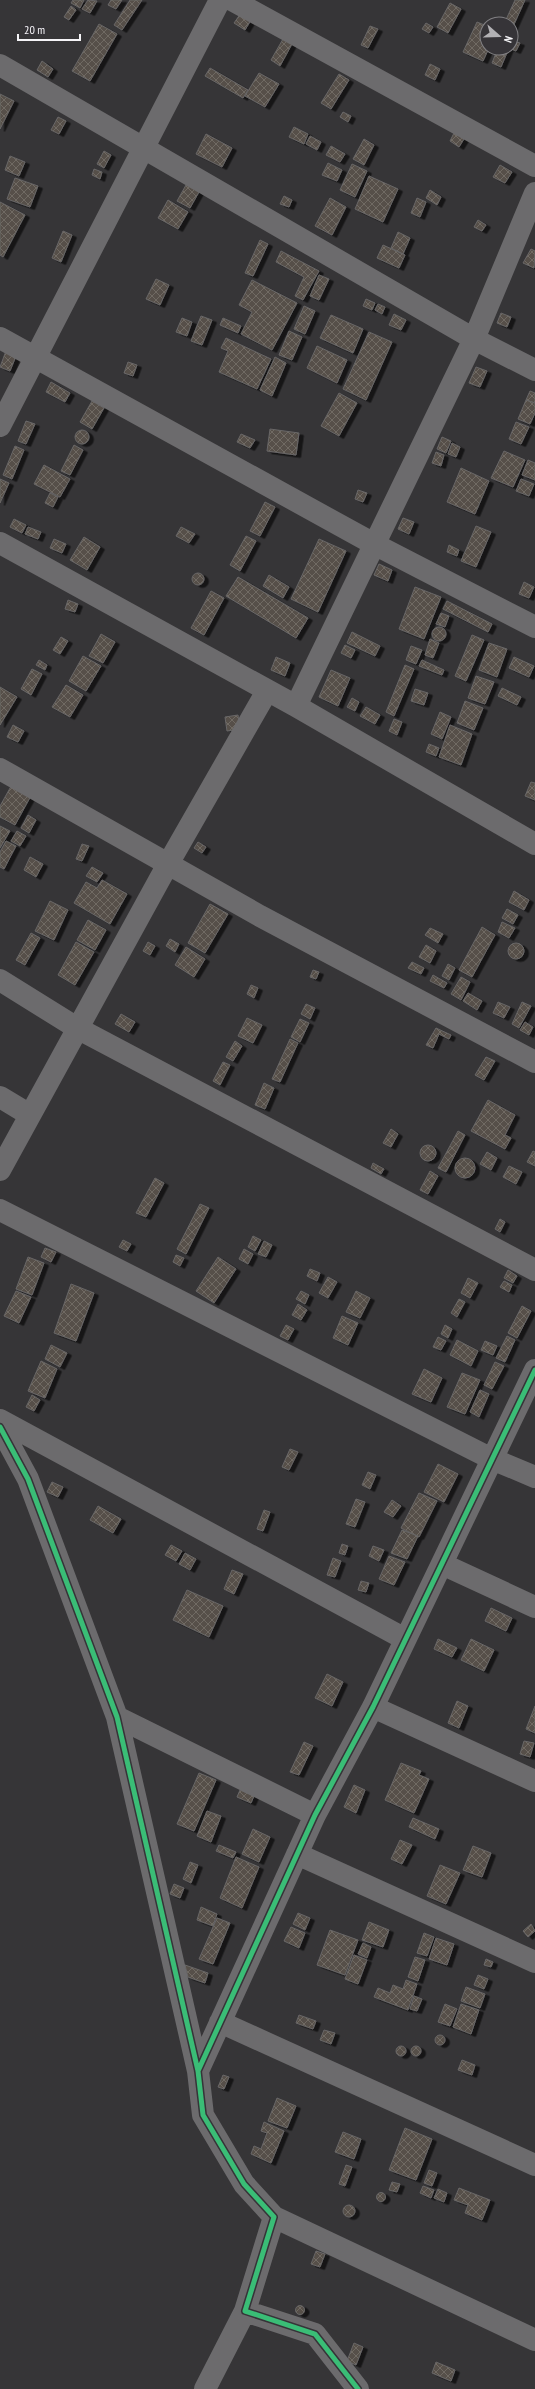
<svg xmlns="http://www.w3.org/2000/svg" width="535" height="2389" viewBox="0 0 535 2389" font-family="'PT Sans Narrow',sans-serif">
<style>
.building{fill:url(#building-cross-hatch);stroke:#686667;filter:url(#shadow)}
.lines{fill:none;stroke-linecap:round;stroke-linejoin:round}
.street{stroke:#6c6b6d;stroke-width:22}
.cycleway-casing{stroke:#363438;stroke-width:8}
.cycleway{stroke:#3abd76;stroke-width:5}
</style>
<defs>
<pattern id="building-cross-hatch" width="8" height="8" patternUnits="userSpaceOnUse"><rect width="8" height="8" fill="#565048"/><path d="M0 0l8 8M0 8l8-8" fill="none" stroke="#6f6a63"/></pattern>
<filter id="shadow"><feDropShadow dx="4.5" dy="2.5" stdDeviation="0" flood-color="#0009"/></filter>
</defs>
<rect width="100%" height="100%" fill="#363537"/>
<!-- building -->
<path class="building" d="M73 0H84L80 8 71 3Z
M88 0 97 1 90 13 82 9Z
M111 0H122L116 9 108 5Z
M130 0H142L122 30 114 25Z
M515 0H525L511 31V24H504Z
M450 3 461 9 448 33 437 27Z
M71 6 76 10 69 20 64 17Z
M241 13 251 20 245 30 234 23Z
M477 22 487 26V48H489L483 61 463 52Z
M426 23 433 27 429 33 422 29Z
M99 24 117 34 90 81 72 71Z
M370 26 378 29 368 48 361 45Z
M283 39 292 44 280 66 271 60Z
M511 40 520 43 516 51 509 48 501 67 492 63 498 48H511Z
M42 61 53 69 48 77 37 70Z
M430 64 440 69 435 80 425 75Z
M210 68 248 90 243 98 205 76Z
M259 73 279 84 265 107 245 96Z
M339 74 349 80 331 109 321 103Z
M0 94 14 101 0 129Z
M343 112 351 116 348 122 340 117Z
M58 117 66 121 59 134 51 130Z
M294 127 308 134 304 144 289 137Z
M454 133 464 139 459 147 450 141Z
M206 134 232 148 222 167 196 154Z
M310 136 321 142 317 150 306 144Z
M364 139 374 145 364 165 353 159Z
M331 146 345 154 340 162 326 155Z
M104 151 111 155 104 168 97 164Z
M10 156 25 162 19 176 5 170Z
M328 163 342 170 337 181 322 175Z
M352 164 367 171 355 197 340 190Z
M500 165 512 172 505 183 493 177Z
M94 169 102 172 100 179 92 175Z
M369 176 398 189 383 222 355 209Z
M15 178 38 186 30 207 7 199Z
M186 185 199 192 190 208 177 201Z
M430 190 441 197 437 205 426 198Z
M284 196 292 200 289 207 280 204Z
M330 198 346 207 332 235 315 226Z
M417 198 426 202 420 217 411 213Z
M168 200 188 212 178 229 158 218Z
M0 202 25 215 3 257 0 255Z
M478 220 486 225 482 231 474 227Z
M63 231 72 235 61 262 52 258Z
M398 232 410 238 403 254 391 248Z
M260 240 268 244 253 276 245 273Z
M383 245 405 255 399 268 377 258Z
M531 249 535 251 534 268 523 263Z
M281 251 319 271 303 300 295 296 304 277 276 262Z
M319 275 329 279 319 300 310 296Z
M156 279 169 285 160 305 146 299Z
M252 280 297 303 272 350 241 334 252 312 239 305Z
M366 299 375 303 372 310 363 306Z
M378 304 385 307 382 314 375 310Z
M304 306 315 311 305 334 294 329Z
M501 313 511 317 507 327 497 323Z
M394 314 406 320 401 330 389 325Z
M331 315 363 329 353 353 320 338Z
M201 316 212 320 202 345 191 341Z
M182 318 192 322 187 336 176 332Z
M223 318 241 326 238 333 220 325Z
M289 331 302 337 292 360 279 355Z
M369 332 392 342 366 400 343 389Z
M226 338 271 359 257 389 219 372 228 351 221 348Z
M317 346 347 360 337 383 307 368Z
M6 351 16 356 10 371 0 367Z
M275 357 286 363 272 396 260 390Z
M128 362 137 365 133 376 124 373Z
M476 367 487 371 480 387 469 383Z
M51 382 70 393 65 402 46 392Z
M530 391 535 393V403L526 400Z
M339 393 357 403 339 436 321 426Z
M526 400 535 403V413L530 424 518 419Z
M92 401 104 408 92 429 80 422Z
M26 421 35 424 26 444 18 441Z
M516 422 529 427 521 444 509 439Z
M270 429 299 433 296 455 267 451Z
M75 437a7 7 0 1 1 14 0a7 7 0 1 1-14 0Z
M241 434 255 440 250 448 237 442Z
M442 437 451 441 446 453 437 449Z
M452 443 460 447 456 457 448 454Z
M74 445 83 450 70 475 61 471Z
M15 446 24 450 12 479 3 475Z
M504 451 525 460 513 487 491 478Z
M436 452 444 455 441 466 432 463Z
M528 460 535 463V480L522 475Z
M44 465 70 479 60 497 34 484Z
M461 468 489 481 475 514 447 502Z
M0 479 9 483 0 503Z
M521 479 534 484 529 496 516 491Z
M358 490 367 493 363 502 355 499Z
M50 493 58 497 53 507 45 503Z
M265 502 275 507 260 536 250 531Z
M403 518 414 522 409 534 398 529Z
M14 519 26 525 22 533 10 527Z
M476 526 491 532 476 567 461 561Z
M28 527 41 532 38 539 25 534Z
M181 527 195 534 189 543 176 536Z
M246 536 256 541 240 571 230 565Z
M84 537 100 547 87 570 70 560Z
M54 539 66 544 62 553 50 548Z
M319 539 346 551 318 612 291 599Z
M449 545 459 550 457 556 447 552Z
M379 564 392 570 388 581 374 575Z
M192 579a6 6 0 1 1 12 0a6 6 0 1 1-12 0Z
M269 575 289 587 283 598 263 586Z
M238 577 308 618 296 638 226 596Z
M524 582 534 587 529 598 519 594Z
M415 587 441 597 424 639 399 629Z
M211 591 224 598 204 635 191 628Z
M68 600 78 604 75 612 65 609Z
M447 601 492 624 488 632 443 609Z
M441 613 449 616 445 627 436 624Z
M432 634a7 7 0 1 1 14 0a7 7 0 1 1-14 0Z
M352 632 380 646 375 656 347 643Z
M101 634 115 642 103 663 89 656Z
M472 635 484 640 466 681 455 676Z
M61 637 68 641 60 654 53 650Z
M430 639 439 643 433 658 425 655Z
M489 643 507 649 497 677 479 670Z
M345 645 355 650 351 658 341 653Z
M411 646 422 650 416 664 406 660Z
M83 656 101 666 86 691 69 681Z
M276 657 290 663 285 676 271 670Z
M514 657 534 666 529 677 509 668Z
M39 660 47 665 45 670 36 665Z
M422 660 444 670 442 675 419 666Z
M405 665 414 669 394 716 386 712Z
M32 669 42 674 31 695 21 689Z
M331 670 350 678 338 706 319 697Z
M476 676 494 682 485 704 468 698Z
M66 685 83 695 70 717 52 707Z
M0 687 17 697 0 725Z
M502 688 521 697 517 705 498 696Z
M415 689 428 693 424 705 411 701Z
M352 698 359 702 355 711 347 707Z
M465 701 483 708 474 730 457 723Z
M366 707 380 715 375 724 360 716Z
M440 712 451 717 442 739 431 734Z
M238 715 240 729 227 731 225 717Z
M394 719 402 722 397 735 389 731Z
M13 725 24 731 18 742 7 737Z
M450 725 472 734 461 765 439 757Z
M429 744 439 748 436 756 426 752Z
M14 781 33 792 15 825 0 817V806Z
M531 782 535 783V800L525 796Z
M28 815 36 820 29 833 21 828Z
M0 826 10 831 0 848Z
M17 831 26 836 20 846 11 841Z
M6 841 16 846 4 869 0 867V852Z
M198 842 206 847 202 853 194 848Z
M82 844 89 846 82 861 76 859Z
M30 857 43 864 36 877 24 870Z
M92 867 103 873 97 882 86 876Z
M102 880 127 894 110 924 74 903 86 882 97 888Z
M514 891 529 900 524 910 509 902Z
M50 901 68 910 54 940 35 931Z
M210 904 228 914 205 953 188 943Z
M507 909 518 915 513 924 502 918Z
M88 920 106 930 95 950 77 940Z
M502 922 515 928 509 938 498 932Z
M482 927 495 935 472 977 459 970Z
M430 928 443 934 438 943 425 935Z
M31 933 40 938 25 965 16 960Z
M170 939 179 944 175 952 166 946Z
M76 942 94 952 75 985 58 975Z
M148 942 155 946 150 955 143 951Z
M508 951a8 8 0 1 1 16 0a8 8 0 1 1-16 0Z
M426 945 436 951 430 963 419 957Z
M186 947 205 959 194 977 175 965Z
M412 962 424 968 421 974 408 968Z
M448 964 455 968 449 980 442 976Z
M313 970 319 972 316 979 310 977Z
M433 975 447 983 444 988 430 981Z
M461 977 470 982 461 1000 451 994Z
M251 985 258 988 254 998 247 994Z
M468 993 482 1001 477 1010 463 1001Z
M498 1002 510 1007 504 1018 493 1013Z
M522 1002 531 1006 519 1028 512 1024Z
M306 1004 315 1008 310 1019 301 1014Z
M121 1014 135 1022 129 1032 115 1024Z
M247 1018 262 1025 253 1043 238 1036Z
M300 1019 309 1023 300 1042 291 1037Z
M525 1022 533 1027 529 1035 520 1030Z
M436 1028 451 1035 449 1039 439 1034 433 1048 426 1045Z
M290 1039 298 1043 280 1082 272 1079Z
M235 1041 242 1046 233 1061 226 1057Z
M486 1057 495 1061 484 1080 475 1075Z
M223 1062 230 1065 220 1085 213 1081Z
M264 1083 274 1088 265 1109 255 1105Z
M488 1100 515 1115 505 1135 511 1138 505 1149 471 1131Z
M391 1129 398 1134 391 1147 383 1143Z
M458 1131 465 1135 446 1172 438 1168Z
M420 1153a8 8 0 1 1 16 0a8 8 0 1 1-16 0Z
M533 1151 535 1152V1166L527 1162Z
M487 1152 497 1158 491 1170 480 1164Z
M455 1168a10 10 0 1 1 20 0a10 10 0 1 1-20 0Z
M373 1163 384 1169 381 1174 371 1168Z
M509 1166 522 1172 516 1184 503 1177Z
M430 1171 438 1176 428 1194 420 1190Z
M155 1178 164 1183 146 1217 136 1213Z
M200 1204 209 1208 186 1254 177 1249Z
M500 1219 505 1222 500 1232 495 1229Z
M253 1236 261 1240 255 1251 248 1247Z
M123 1240 131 1244 127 1251 119 1247Z
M264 1241 272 1245 266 1257 258 1254Z
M45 1248 56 1252 51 1262 41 1257Z
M244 1249 253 1254 248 1264 239 1259Z
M176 1255 184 1258 180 1266 173 1262Z
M28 1257 44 1263 32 1295 16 1289Z
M218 1257 236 1269 214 1303 196 1291Z
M310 1269 320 1273 317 1281 307 1276Z
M508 1270 517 1276 513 1283 504 1278Z
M328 1277 337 1282 328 1298 319 1293Z
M468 1278 478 1283 470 1298 461 1293Z
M504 1281 512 1285 509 1292 500 1287Z
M71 1284 94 1293 76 1341 54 1333Z
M16 1291 31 1297 19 1323 4 1316Z
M301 1291 309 1295 305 1304 296 1299Z
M356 1291 370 1298 360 1318 346 1312Z
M459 1299 465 1302 457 1317 451 1313Z
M298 1304 307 1310 301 1320 292 1315Z
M522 1306 531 1311 517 1338 508 1333Z
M342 1316 358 1323 348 1345 333 1338Z
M286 1325 294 1329 288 1340 280 1336Z
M445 1325 452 1329 448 1338 441 1334Z
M507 1336 515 1340 505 1362 496 1358Z
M438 1337 446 1341 441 1350 433 1347Z
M457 1340 478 1351 471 1366 450 1355Z
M485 1341 497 1346 493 1355 481 1350Z
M51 1345 67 1353 60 1367 45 1359Z
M41 1361 57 1369 45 1398 28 1391Z
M495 1362 504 1366 492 1389 484 1385Z
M424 1369 442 1378 431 1402 412 1394Z
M462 1373 480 1380 465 1414 447 1407Z
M480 1390 489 1394 479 1417 470 1412Z
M32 1395 40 1400 34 1411 26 1407Z
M290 1449 298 1452 289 1470 282 1467Z
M438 1464 458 1474 444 1502 424 1492Z
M368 1472 376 1475 370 1489 362 1485Z
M52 1482 63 1487 58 1497 47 1492Z
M419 1493 437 1501 419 1537 401 1528Z
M356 1499 365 1502 355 1527 346 1524Z
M392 1500 401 1506 393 1517 384 1512Z
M98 1506 121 1519 113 1533 90 1520Z
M264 1510 270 1512 263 1531 257 1529Z
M402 1530 418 1536 407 1559 391 1553Z
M342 1544 348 1546 345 1555 339 1553Z
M171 1545 182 1551 176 1561 165 1555Z
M373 1546 384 1550 379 1561 369 1556Z
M185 1553 196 1559 190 1570 179 1564Z
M389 1556 405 1562 394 1585 379 1579Z
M333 1558 341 1561 335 1577 327 1575Z
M232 1570 243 1574 234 1594 224 1589Z
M361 1581 369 1583 366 1592 358 1590Z
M187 1590 223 1606 209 1637 173 1620Z
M491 1608 512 1618 506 1631 485 1621Z
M438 1639 457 1648 452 1657 434 1649Z
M471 1639 494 1650 484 1671 461 1660Z
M327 1674 343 1682 332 1706 315 1698Z
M457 1701 468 1706 459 1728 448 1723Z
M535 1706V1733L526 1729Z
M524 1741 534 1743 530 1757 520 1754Z
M304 1742 313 1746 299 1775 290 1772Z
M401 1763 421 1771 419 1775 429 1779 414 1813 385 1800Z
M199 1773 216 1780 194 1831 177 1824Z
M354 1785 365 1790 356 1813 344 1807Z
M240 1790 254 1796 251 1803 237 1797Z
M207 1811 221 1816 211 1842 197 1836Z
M413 1818 439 1829 435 1839 409 1827Z
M253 1829 270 1837 259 1862 242 1854Z
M400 1840 412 1845 402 1864 391 1859Z
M219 1845 236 1852 233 1858 216 1851Z
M473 1846 491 1853 482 1877 463 1870Z
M236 1857 259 1867 242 1908 220 1898Z
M190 1862 198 1865 191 1883 183 1879Z
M440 1865 460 1873 446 1904 427 1896Z
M174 1884 184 1888 180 1898 170 1894Z
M201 1907 217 1914 213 1926 197 1920Z
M298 1913 310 1918 305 1930 293 1924Z
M217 1918 230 1923 213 1964 199 1959Z
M369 1922 389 1930 383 1947 362 1940Z
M531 1924 535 1931 528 1937 523 1931Z
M291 1927 305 1933 299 1948 284 1941Z
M330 1930 358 1940 345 1975 317 1965Z
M424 1933 434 1937 427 1956 417 1953Z
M436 1938 454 1944 447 1965 429 1959Z
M363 1943 371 1947 367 1958 358 1954Z
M354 1955 367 1960 358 1984 345 1979Z
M415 1957 425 1960 418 1981 408 1977Z
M486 1959 493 1962 491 1967 484 1965Z
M185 1965 208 1973 205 1983 188 1977Z
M478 1975 488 1979 484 1989 474 1985Z
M406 1980 417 1984 408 2010 374 1997 378 1988 390 1993 393 1985 403 1989Z
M466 1987 485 1994 480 2008 461 2001Z
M414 1996 422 1999 417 2011 410 2009Z
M445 2004 457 2009 450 2026 438 2022Z
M461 2004 479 2010 471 2034 453 2027Z
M299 2015 316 2021 313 2029 296 2023Z
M324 2030 335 2033 331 2044 320 2040Z
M435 2040a5 5 0 1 1 10 0a5 5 0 1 1-10 0Z
M396 2051a5 5 0 1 1 10 0a5 5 0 1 1-10 0Z
M411 2051a5 5 0 1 1 10 0a5 5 0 1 1-10 0Z
M462 2060 475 2065 472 2075 458 2070Z
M223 2075 229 2077 224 2089 218 2087Z
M277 2098 296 2106 287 2128 268 2121Z
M264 2122 284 2131 271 2163 251 2154 254 2146 261 2149 267 2133 261 2131Z
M405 2128 432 2139 416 2180 389 2170Z
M343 2132 361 2139 354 2159 335 2152Z
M346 2165 352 2167 345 2186 339 2184Z
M429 2170 437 2173 432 2186 424 2183Z
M392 2182 400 2184 397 2192 389 2190Z
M423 2186 434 2190 431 2198 420 2193Z
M459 2188 490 2200 482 2220 465 2213 468 2205 454 2200Z
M438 2189 447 2193 444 2202 434 2198Z
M376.5 2197a4.5 4.5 0 1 1 9 0a4.5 4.5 0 1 1-9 0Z
M343 2211a6 6 0 1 1 12 0a6 6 0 1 1-12 0Z
M316 2251 325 2254 320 2267 311 2264Z
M295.5 2310a4.5 4.5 0 1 1 9 0a4.5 4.5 0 1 1-9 0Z
M354 2343 363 2347 356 2365 347 2361Z
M436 2362 455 2370 451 2381 432 2373Z"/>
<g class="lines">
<!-- street -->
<path class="street" d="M232 0 535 166
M0 65 474 339 535 370
M0 338 374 544 535 627
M0 426 220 0
M0 543 296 706 535 844
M296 706 474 339 535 193
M0 769 260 916 535 1062
M0 980 77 1028 535 1270
M0 1097 30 1115
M0 1170 168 864 267 691
M0 1210 492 1459 535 1477
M0 1420 405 1639
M0 1427 28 1479 117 1717 198 2071 203 2115 244 2184 274 2217 245 2311 315 2334 358 2389
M442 1564 535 1607
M373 1707 535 1781
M117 1717 315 1815
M297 1854 535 1962
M220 2022 535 2165
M198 2071 315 1815 373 1707 535 1370
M274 2217 535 2340
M205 2389 245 2311"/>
<defs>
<path id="cycleway" d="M0 1427 28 1479 117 1717 198 2071 203 2115 244 2184 274 2217 245 2311 315 2334 358 2389
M198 2071 315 1815 373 1707 535 1370"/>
</defs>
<!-- cycleway casing -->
<use href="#cycleway" class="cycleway-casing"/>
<!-- cycleway -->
<use href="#cycleway" class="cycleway"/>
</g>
<!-- north arrow -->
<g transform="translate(499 36) rotate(110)"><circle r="19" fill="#363438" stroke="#828184"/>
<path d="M0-3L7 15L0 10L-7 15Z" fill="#b2b1b4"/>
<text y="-6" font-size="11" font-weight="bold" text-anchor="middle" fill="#f5f4f7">N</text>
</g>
<!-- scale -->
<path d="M18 34v6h62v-6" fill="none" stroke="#f5f4f7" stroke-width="2"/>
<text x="24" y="34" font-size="12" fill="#f5f4f7" stroke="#363438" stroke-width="3" paint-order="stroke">20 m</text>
</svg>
